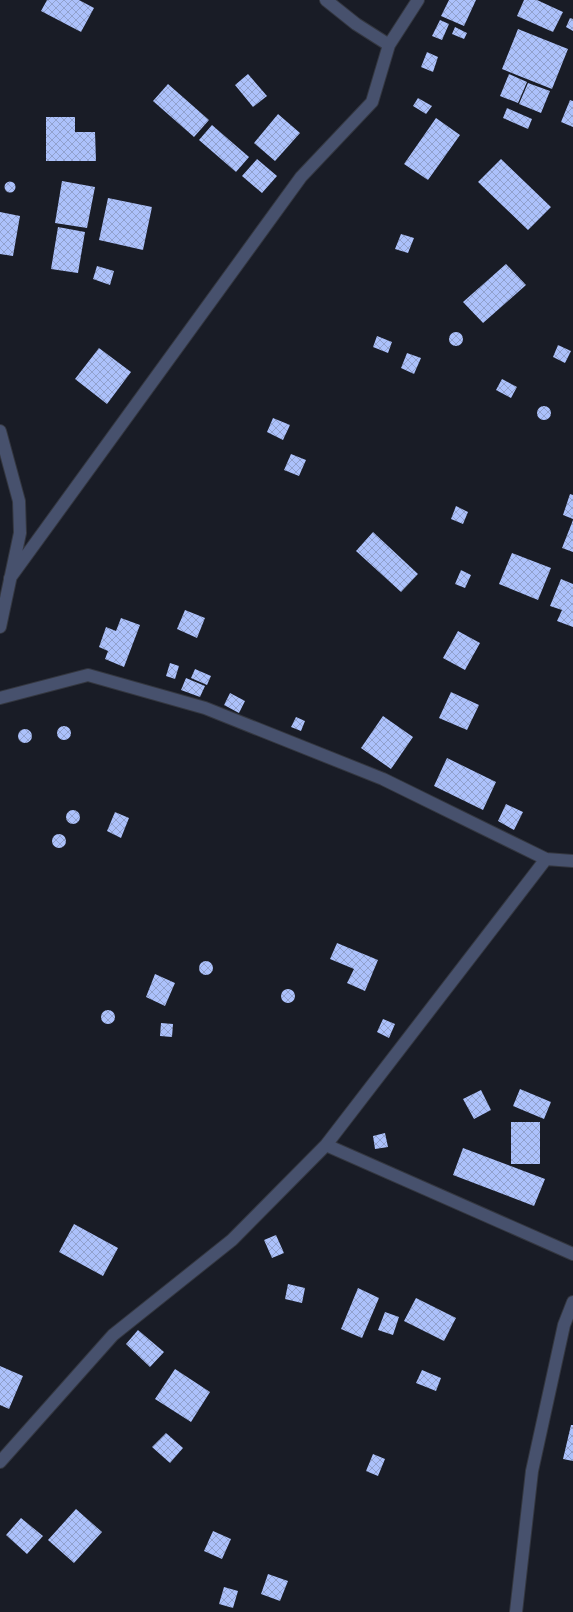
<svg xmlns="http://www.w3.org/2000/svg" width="573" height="1612" viewBox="0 0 573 1612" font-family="Inter,sans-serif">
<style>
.building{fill:url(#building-cross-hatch)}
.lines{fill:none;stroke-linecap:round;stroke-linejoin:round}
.street-casing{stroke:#343740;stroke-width:14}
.street{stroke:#47516d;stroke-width:12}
</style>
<defs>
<pattern id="building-cross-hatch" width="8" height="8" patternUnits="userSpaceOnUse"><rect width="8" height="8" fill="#acc1fb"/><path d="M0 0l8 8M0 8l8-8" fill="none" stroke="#91a1cd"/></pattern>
</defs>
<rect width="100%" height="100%" fill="#191c26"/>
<!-- building -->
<path class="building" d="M47 0H79L94 8 81 32 41 11Z
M449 0H476L464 26 441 16Z
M524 0H537L563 12 553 32 517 16Z
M570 18 573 19V31L566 27Z
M440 20 449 24 442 40 432 36Z
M455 27 467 33 464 39 452 34Z
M518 29 568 49 552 89 502 69Z
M427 52 438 57 433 72 421 67Z
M248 74 267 96 253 107 235 85Z
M509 74 527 82 518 103 500 96Z
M528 83 550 91 541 113 519 104Z
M168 84 209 120 194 137 153 101Z
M418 98 432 106 426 114 413 106Z
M570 100 573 101V127L561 122Z
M507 108 532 119 528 129 503 118Z
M278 114 300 133 275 161 254 143Z
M46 117H75V132H95L96 161H46Z
M436 118 460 135 428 180 404 164Z
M212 125 249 157 236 172 199 140Z
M257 159 277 176 262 193 242 176Z
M501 159 551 207 528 230 478 182Z
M62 181 95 187 87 228 55 223Z
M4.5 187a5.5 5.5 0 1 1 11 0a5.5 5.5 0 1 1-11 0Z
M108 198 152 207 143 250 99 240Z
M0 212 20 216 13 256 0 254Z
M58 227 85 232 78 273 51 269Z
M401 234 414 238 408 253 395 249Z
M506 264 526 285 483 323 463 302Z
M97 266 114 271 110 285 93 279Z
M449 339a7 7 0 1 1 14 0a7 7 0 1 1-14 0Z
M377 336 392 342 388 353 373 347Z
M558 345 571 351 565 363 553 357Z
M99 348 131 372 107 404 75 379Z
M407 353 421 358 414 374 401 368Z
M502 379 517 387 511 398 496 390Z
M537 413a7 7 0 1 1 14 0a7 7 0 1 1-14 0Z
M273 418 290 425 283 440 267 432Z
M291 454 306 460 299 476 284 470Z
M570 494 573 495V519L563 515Z
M456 506 468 512 463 524 451 519Z
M573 520V552L562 548Z
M373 532 418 574 401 592 356 551Z
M512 553 551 568 538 600 499 584Z
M461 570 471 575 465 588 455 584Z
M561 579 573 584V627L557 621 562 610 550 606Z
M185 610 205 618 197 638 177 629Z
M121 618 140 625 124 667 105 659 108 651 99 647 106 627 116 631Z
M458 631 480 643 465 670 443 658Z
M170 663 179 666 175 679 166 676Z
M195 669 211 676 207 685 191 678Z
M186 678 205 686 200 697 181 690Z
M451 692 479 705 467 730 439 718Z
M230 693 245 701 239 713 224 705Z
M383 716 413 737 391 769 361 748Z
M296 717 305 721 301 731 291 727Z
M57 733a7 7 0 1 1 14 0a7 7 0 1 1-14 0Z
M18 736a7 7 0 1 1 14 0a7 7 0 1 1-14 0Z
M447 758 496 782 483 810 434 786Z
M506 804 523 812 514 830 498 821Z
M66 817a7 7 0 1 1 14 0a7 7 0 1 1-14 0Z
M115 812 129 818 121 838 107 831Z
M52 841a7 7 0 1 1 14 0a7 7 0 1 1-14 0Z
M337 943 378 960 365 991 347 983 354 969 330 959Z
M199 968a7 7 0 1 1 14 0a7 7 0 1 1-14 0Z
M155 974 175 983 165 1006 146 997Z
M281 996a7 7 0 1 1 14 0a7 7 0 1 1-14 0Z
M101 1017a7 7 0 1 1 14 0a7 7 0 1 1-14 0Z
M383 1019 395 1024 389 1038 377 1032Z
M161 1023 173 1024 172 1037 160 1036Z
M520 1089 551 1102 544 1119 513 1106Z
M481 1090 491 1110 474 1119 463 1099Z
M511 1122H540V1164H511Z
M385 1133 388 1147 375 1149 373 1136Z
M463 1148 545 1179 534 1206 453 1175Z
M74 1224 118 1248 103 1276 59 1252Z
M276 1235 284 1253 272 1258 264 1240Z
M288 1284 305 1288 302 1303 285 1299Z
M358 1288 379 1298 362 1338 341 1329Z
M416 1298 456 1318 444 1341 404 1321Z
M385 1312 399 1317 393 1335 378 1330Z
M138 1330 164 1352 150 1367 126 1344Z
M0 1366 23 1376 9 1409 0 1405Z
M175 1369 210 1392 191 1422 155 1399Z
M422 1370 441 1378 436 1391 416 1383Z
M571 1425H573V1461L563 1459Z
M166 1433 183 1448 170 1463 152 1447Z
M373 1454 385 1459 378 1476 366 1471Z
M76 1509 102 1532 74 1563 48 1540Z
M21 1518 43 1536 27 1554 6 1535Z
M213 1531 231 1539 222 1559 204 1551Z
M268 1574 288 1581 280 1601 261 1594Z
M224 1587 238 1591 233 1608 219 1604Z"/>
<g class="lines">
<defs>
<path id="street" d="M326 0 356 24 389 45
M0 431 19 501 20 533 0 627
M10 578 301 177 372 102 389 45 418 0
M0 698 88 675 205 708 383 779 546 859 573 861
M326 1145 573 1254
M0 1462 113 1335 232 1240 326 1145 546 859
M516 1612 532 1471 564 1325 573 1302"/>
</defs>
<!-- street casing -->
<use href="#street" class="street-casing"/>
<!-- street -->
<use href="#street" class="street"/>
</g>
</svg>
